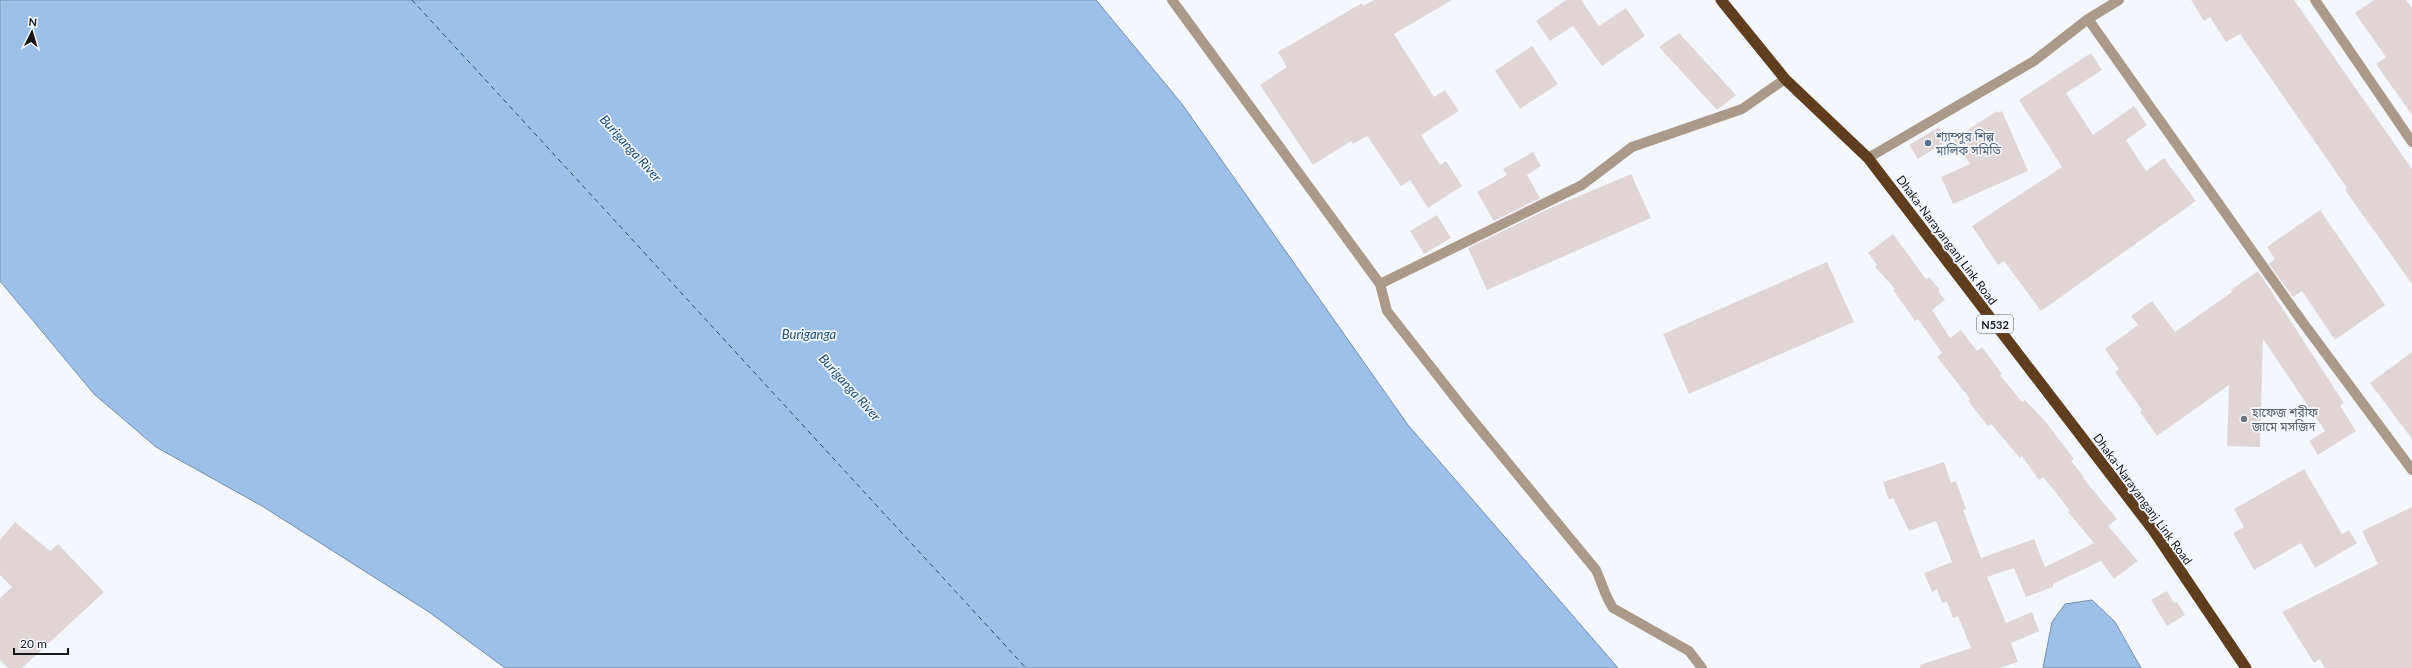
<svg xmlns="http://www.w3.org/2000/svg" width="2412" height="668" viewBox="0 0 2412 668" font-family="Lato,'Noto Sans Bengali',sans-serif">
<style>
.water{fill:#9dc0e8;stroke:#748eaa}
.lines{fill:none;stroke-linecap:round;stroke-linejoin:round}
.ferry{stroke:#1a4b7d;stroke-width:1;stroke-dasharray:5 4;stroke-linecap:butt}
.building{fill:#e0d5d5}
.minor{stroke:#ab9989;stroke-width:10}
.trunk{stroke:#5e3e1e;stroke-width:11}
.service-dot{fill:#5c6f8a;stroke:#f4f8fe;stroke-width:1.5}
.worship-dot{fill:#6b7280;stroke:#f4f8fe;stroke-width:1.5}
.labels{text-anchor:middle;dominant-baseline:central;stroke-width:3.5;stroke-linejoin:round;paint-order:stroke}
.shield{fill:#f4f8fe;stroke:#595b5f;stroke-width:1}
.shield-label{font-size:11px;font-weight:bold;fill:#16181b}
.service-label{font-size:12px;fill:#4e5e75;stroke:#f4f8fe;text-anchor:start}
.street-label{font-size:12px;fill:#16181b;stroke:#f4f8fe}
.worship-label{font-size:12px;fill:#5b616d;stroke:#f4f8fe;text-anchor:start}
.water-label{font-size:13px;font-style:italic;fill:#1a4b7d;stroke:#f4f8fe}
</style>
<rect width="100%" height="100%" fill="#f4f8fe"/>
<!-- water -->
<path class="water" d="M0 0H1096L1182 104 1408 425 1618 668H505L429 612 262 506 156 447 94 394 0 281Z
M2092 600 2115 622 2141 668H2043L2052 622 2065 604Z"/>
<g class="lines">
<!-- ferry -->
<path class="ferry" d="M412 0 1026 668"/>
</g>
<!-- building -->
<path class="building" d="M1374 0H1452L1394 34 1434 97 1445 90 1459 111 1421 135 1440 165 1446 161 1462 186 1428 208 1410 180 1401 186 1367 136 1353 144 1351 141 1313 165 1260 85 1287 67 1278 52 1362 3 1363 6Z
M1566 0H1581L1599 26 1626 8 1645 36 1602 66 1573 26 1550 41 1536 21Z
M2191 0H2294L2299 7 2412 169V284L2345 190 2347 188 2240 34 2226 42 2210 17 2204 21Z
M2374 0H2406L2412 8V115L2376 64 2386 57 2355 13Z
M1679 33 1736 95 1717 110 1659 47Z
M1532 46 1558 84 1520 109 1495 71Z
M2091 53 2102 70 2066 93 2093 135 2134 106 2147 125 2126 140 2146 171 2164 158 2196 201 2041 311 2004 261 1998 265 1972 226 2062 167 2019 100Z
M1997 111 1998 113 2002 111 2028 171 1953 204 1941 177 1970 164 1953 139Z
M1939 127 1947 141 1918 159 1909 145Z
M1533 152 1541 166 1527 175 1540 198 1494 221 1477 192 1507 175 1503 169Z
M1631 174 1651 218 1487 290 1468 248 1546 210Z
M2320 210 2385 305 2335 340 2302 291 2293 297 2269 264 2275 259 2267 247Z
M1437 215 1451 238 1424 254 1410 231Z
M1893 234 1926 279 1929 277 1940 290 1938 291 1945 300 1932 310 1950 338 1961 330 1977 351 1982 347 2002 374 2000 375 2022 402 2025 400 2045 421 2074 459 2071 461 2084 477 2083 478 2117 519 2108 526 2138 561 2114 579 2101 561 2053 584V587L2026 597 2014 568 1987 577 2006 623 2032 612 2039 631 2011 643 2018 662 1999 668H1920V665L1971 648 1958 616 1953 618 1947 602 1942 603 1937 589 1932 592 1924 573 1952 562 1936 521 1909 531 1893 498 1889 500 1883 482 1944 462 1951 483 1956 481 1966 509 1963 510 1981 558 2034 539 2045 567 2094 543 2068 512 2070 511 2053 489 2043 477 2039 480 2022 456 2020 458 1991 424 1988 426 1968 401 1970 399 1937 357 1942 353 1918 319 1915 321 1893 290 1895 289 1875 267 1877 265 1868 253Z
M1827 262 1854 322 1689 394 1663 334Z
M2258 271 2344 403 2340 406 2356 431 2318 455 2309 441 2325 431 2263 339 2260 447 2227 446 2229 385 2157 436 2140 412 2142 410 2115 372 2119 369 2105 349 2138 325 2131 316 2152 301 2175 332 2232 292 2231 290Z
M2412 352V439L2370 383Z
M2304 469 2342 534 2349 530 2357 543 2315 568 2301 543 2254 570 2233 533 2244 527 2234 509Z
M2412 507V668H2325L2320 659 2314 663 2282 612 2378 564 2362 531Z
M15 522 50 551 58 544 104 592 22 668H8L0 660V598L12 587 0 575V540Z
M2167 591 2174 603 2177 602 2185 615 2167 626 2151 600Z"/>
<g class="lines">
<!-- minor -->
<path class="minor" d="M1172 0 1380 284 1387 311 1467 413 1596 570C1602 583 1605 596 1613 608L1689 651 1702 668
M2315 0 2412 142
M2088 19 2301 320 2412 470
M1868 158 2034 61 2088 19 2119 0
M1380 284 1582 185 1632 147 1742 109 1785 79"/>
<!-- trunk -->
<path class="trunk" d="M1721 0 1785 79 1868 158 2153 530 2246 668"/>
</g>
<!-- markers -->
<circle class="service-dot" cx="1928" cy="143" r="4"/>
<circle class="worship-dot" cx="2244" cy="419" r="4"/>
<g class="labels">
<!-- shield labels -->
<rect class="shield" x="1977" y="315" width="36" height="18" rx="3"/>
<g class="shield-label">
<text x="1995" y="324">N532</text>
</g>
<!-- service labels -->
<g class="service-label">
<text x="1936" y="136">শ্যাম্পুর শিল্প<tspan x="1936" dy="14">মালিক সমিতি</tspan></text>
</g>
<!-- street labels -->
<g class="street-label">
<text transform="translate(1947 240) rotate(53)">Dhaka-Narayanganj Link Road</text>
<text transform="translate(2143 499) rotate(54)">Dhaka-Narayanganj Link Road</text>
</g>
<!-- worship labels -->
<g class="worship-label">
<text x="2252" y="412">হাফেজ শরীফ<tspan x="2252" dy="14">জামে মসজিদ</tspan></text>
</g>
<!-- water labels -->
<g class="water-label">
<text transform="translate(631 148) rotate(48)">Buriganga River</text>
<text x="809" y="334">Buriganga</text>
<text transform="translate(850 387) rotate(48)">Buriganga River</text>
</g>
</g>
<!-- north arrow -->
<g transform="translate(32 32) rotate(5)" stroke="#f4f8fe" stroke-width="3" paint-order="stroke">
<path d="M0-3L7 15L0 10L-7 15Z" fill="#16181b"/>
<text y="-6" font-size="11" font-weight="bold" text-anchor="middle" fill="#16181b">N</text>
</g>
<!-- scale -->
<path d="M14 648v6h54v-6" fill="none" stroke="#16181b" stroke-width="2"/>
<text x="20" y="648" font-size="12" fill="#16181b" stroke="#f4f8fe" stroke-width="3" paint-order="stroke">20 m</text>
</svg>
